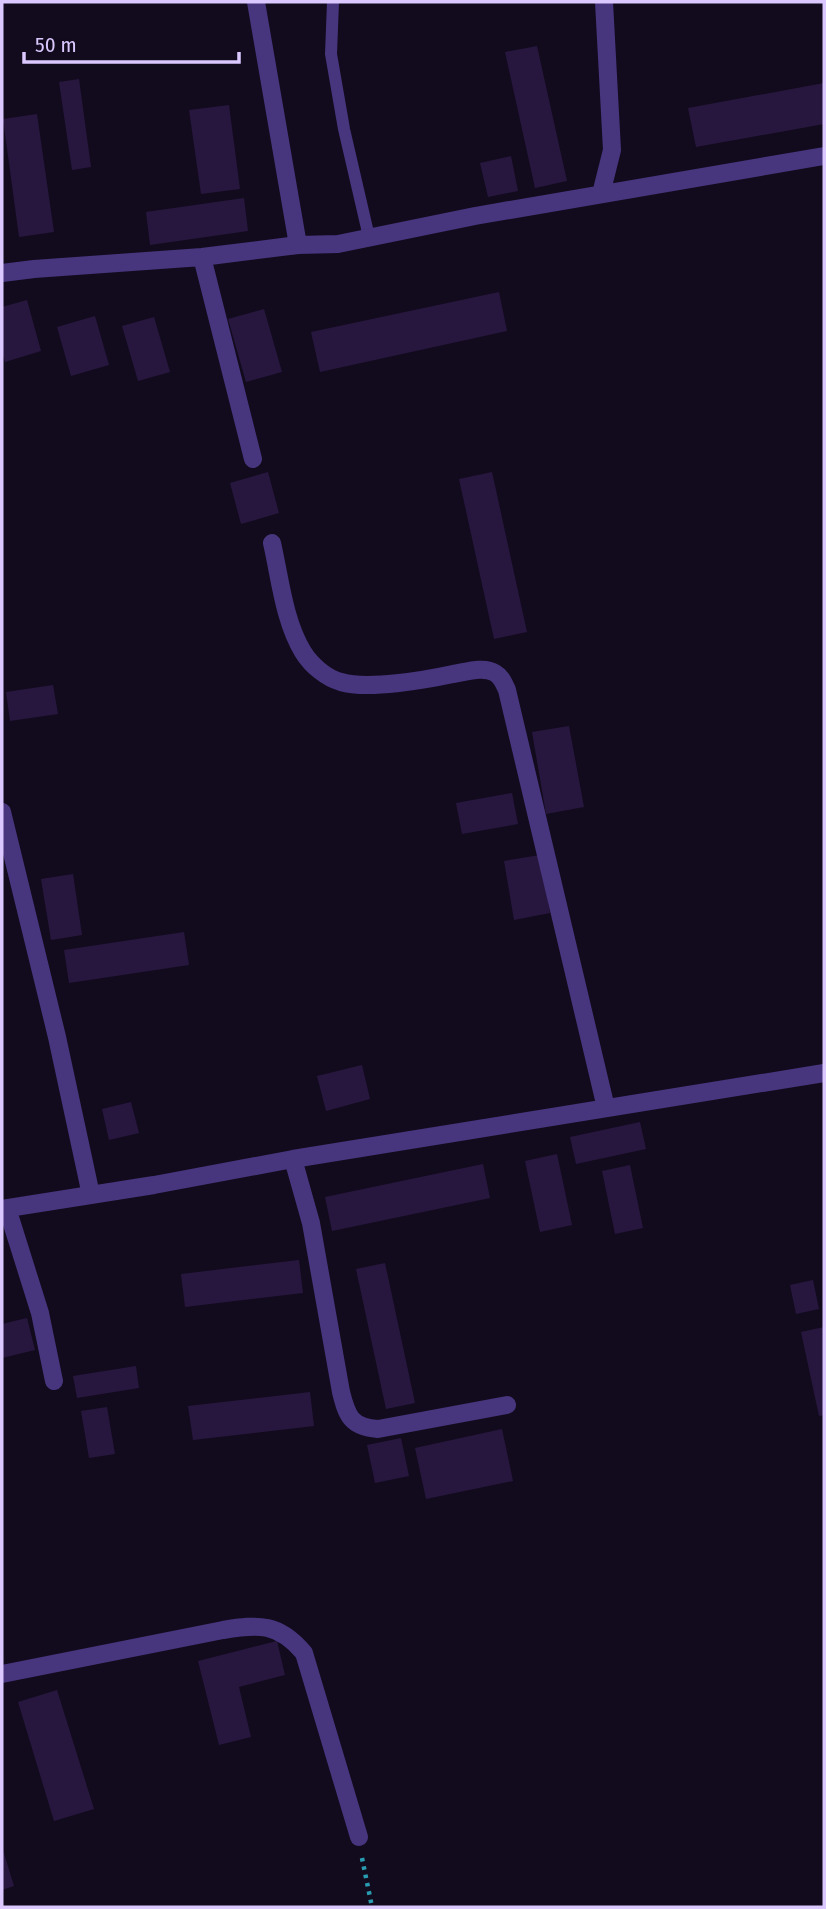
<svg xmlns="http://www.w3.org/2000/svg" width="826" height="1909" viewBox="0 0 826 1909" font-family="'Fira Sans Condensed',sans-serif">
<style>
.building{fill:#27173f}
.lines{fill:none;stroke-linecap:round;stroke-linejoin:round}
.path{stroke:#2a9cb1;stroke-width:4.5;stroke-dasharray:3.5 5;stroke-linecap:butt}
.lane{stroke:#47357e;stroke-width:12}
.street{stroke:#47357e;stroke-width:18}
</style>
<rect width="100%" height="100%" fill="#120b1d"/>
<!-- building -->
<path class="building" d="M537 46 567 181 535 188 505 52Z
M79 79 91 167 72 170 59 82Z
M824 83V124L696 147 688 108Z
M229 105 240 189 201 194 189 110Z
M37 114 54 232 19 237 3 119Z
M511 156 518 191 488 197 480 163Z
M244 198 248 231 150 245 146 212Z
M499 292 507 331 320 372 311 332Z
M27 300 41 351 5 362 2 352V307Z
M264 309 282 372 246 382 228 319Z
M95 316 109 365 71 376 57 327Z
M154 317 170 372 138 381 122 326Z
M268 472 279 513 241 524 230 483Z
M492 472 527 632 494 639 459 479Z
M53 685 58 714 10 721 6 692Z
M569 726 584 807 546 814 532 732Z
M512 793 518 824 462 834 456 803Z
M540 855 550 913 514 920 504 861Z
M73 874 82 935 51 940 41 879Z
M184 932 189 965 69 983 64 950Z
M362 1065 370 1099 326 1111 317 1076Z
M131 1102 139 1133 109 1140 102 1109Z
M640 1122 646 1149 576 1164 570 1137Z
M557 1154 572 1225 540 1232 525 1161Z
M483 1164 490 1198 332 1231 325 1197Z
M630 1165 643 1228 615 1234 602 1171Z
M299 1260 303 1293 185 1307 181 1274Z
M385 1263 415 1403 386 1409 356 1269Z
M813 1280 819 1309 796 1314 790 1285Z
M27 1318 35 1350 2 1358V1324Z
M824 1327V1415L819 1416 801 1332Z
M136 1366 139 1388 77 1398 73 1376Z
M310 1392 314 1426 193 1440 188 1406Z
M107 1407 115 1454 89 1458 81 1411Z
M502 1429 513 1481 426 1499 415 1448Z
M401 1438 409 1476 375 1483 367 1445Z
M277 1641 285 1675 239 1687 251 1737 219 1745 198 1661Z
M57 1690 94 1809 54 1821 18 1702Z
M2 1847 14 1886 2 1890Z"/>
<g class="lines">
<!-- path -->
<path class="path" d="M362 1858 372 1907"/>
<!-- lane -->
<path class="lane" d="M333 2 331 54 344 129 369 237"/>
<!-- street -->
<path class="street" d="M256 2 298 245
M601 194 612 150 604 2
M202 257 253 459
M2 273 34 269 202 257 298 245 338 244 475 216 824 156
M272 543C280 578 284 621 303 652 311 665 326 678 341 682 368 690 425 680 453 674 466 672 484 666 495 673 502 677 504 684 507 690L606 1108
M2 812 57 1037 91 1195
M293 1159 311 1223 341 1392C347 1416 351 1427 378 1429L507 1405
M7 1208 40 1313 54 1381
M2 1209 154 1185 293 1159 824 1073
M2 1674 223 1630C259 1624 279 1623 304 1653L359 1837"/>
</g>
<!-- border -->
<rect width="826" height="1909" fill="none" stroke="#dac8ff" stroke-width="7"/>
<!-- scale -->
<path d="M24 52v10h215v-10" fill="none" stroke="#dac8ff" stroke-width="3.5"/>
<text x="35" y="52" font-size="21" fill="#dac8ff" stroke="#120b1d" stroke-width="5" paint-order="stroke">50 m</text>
</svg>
